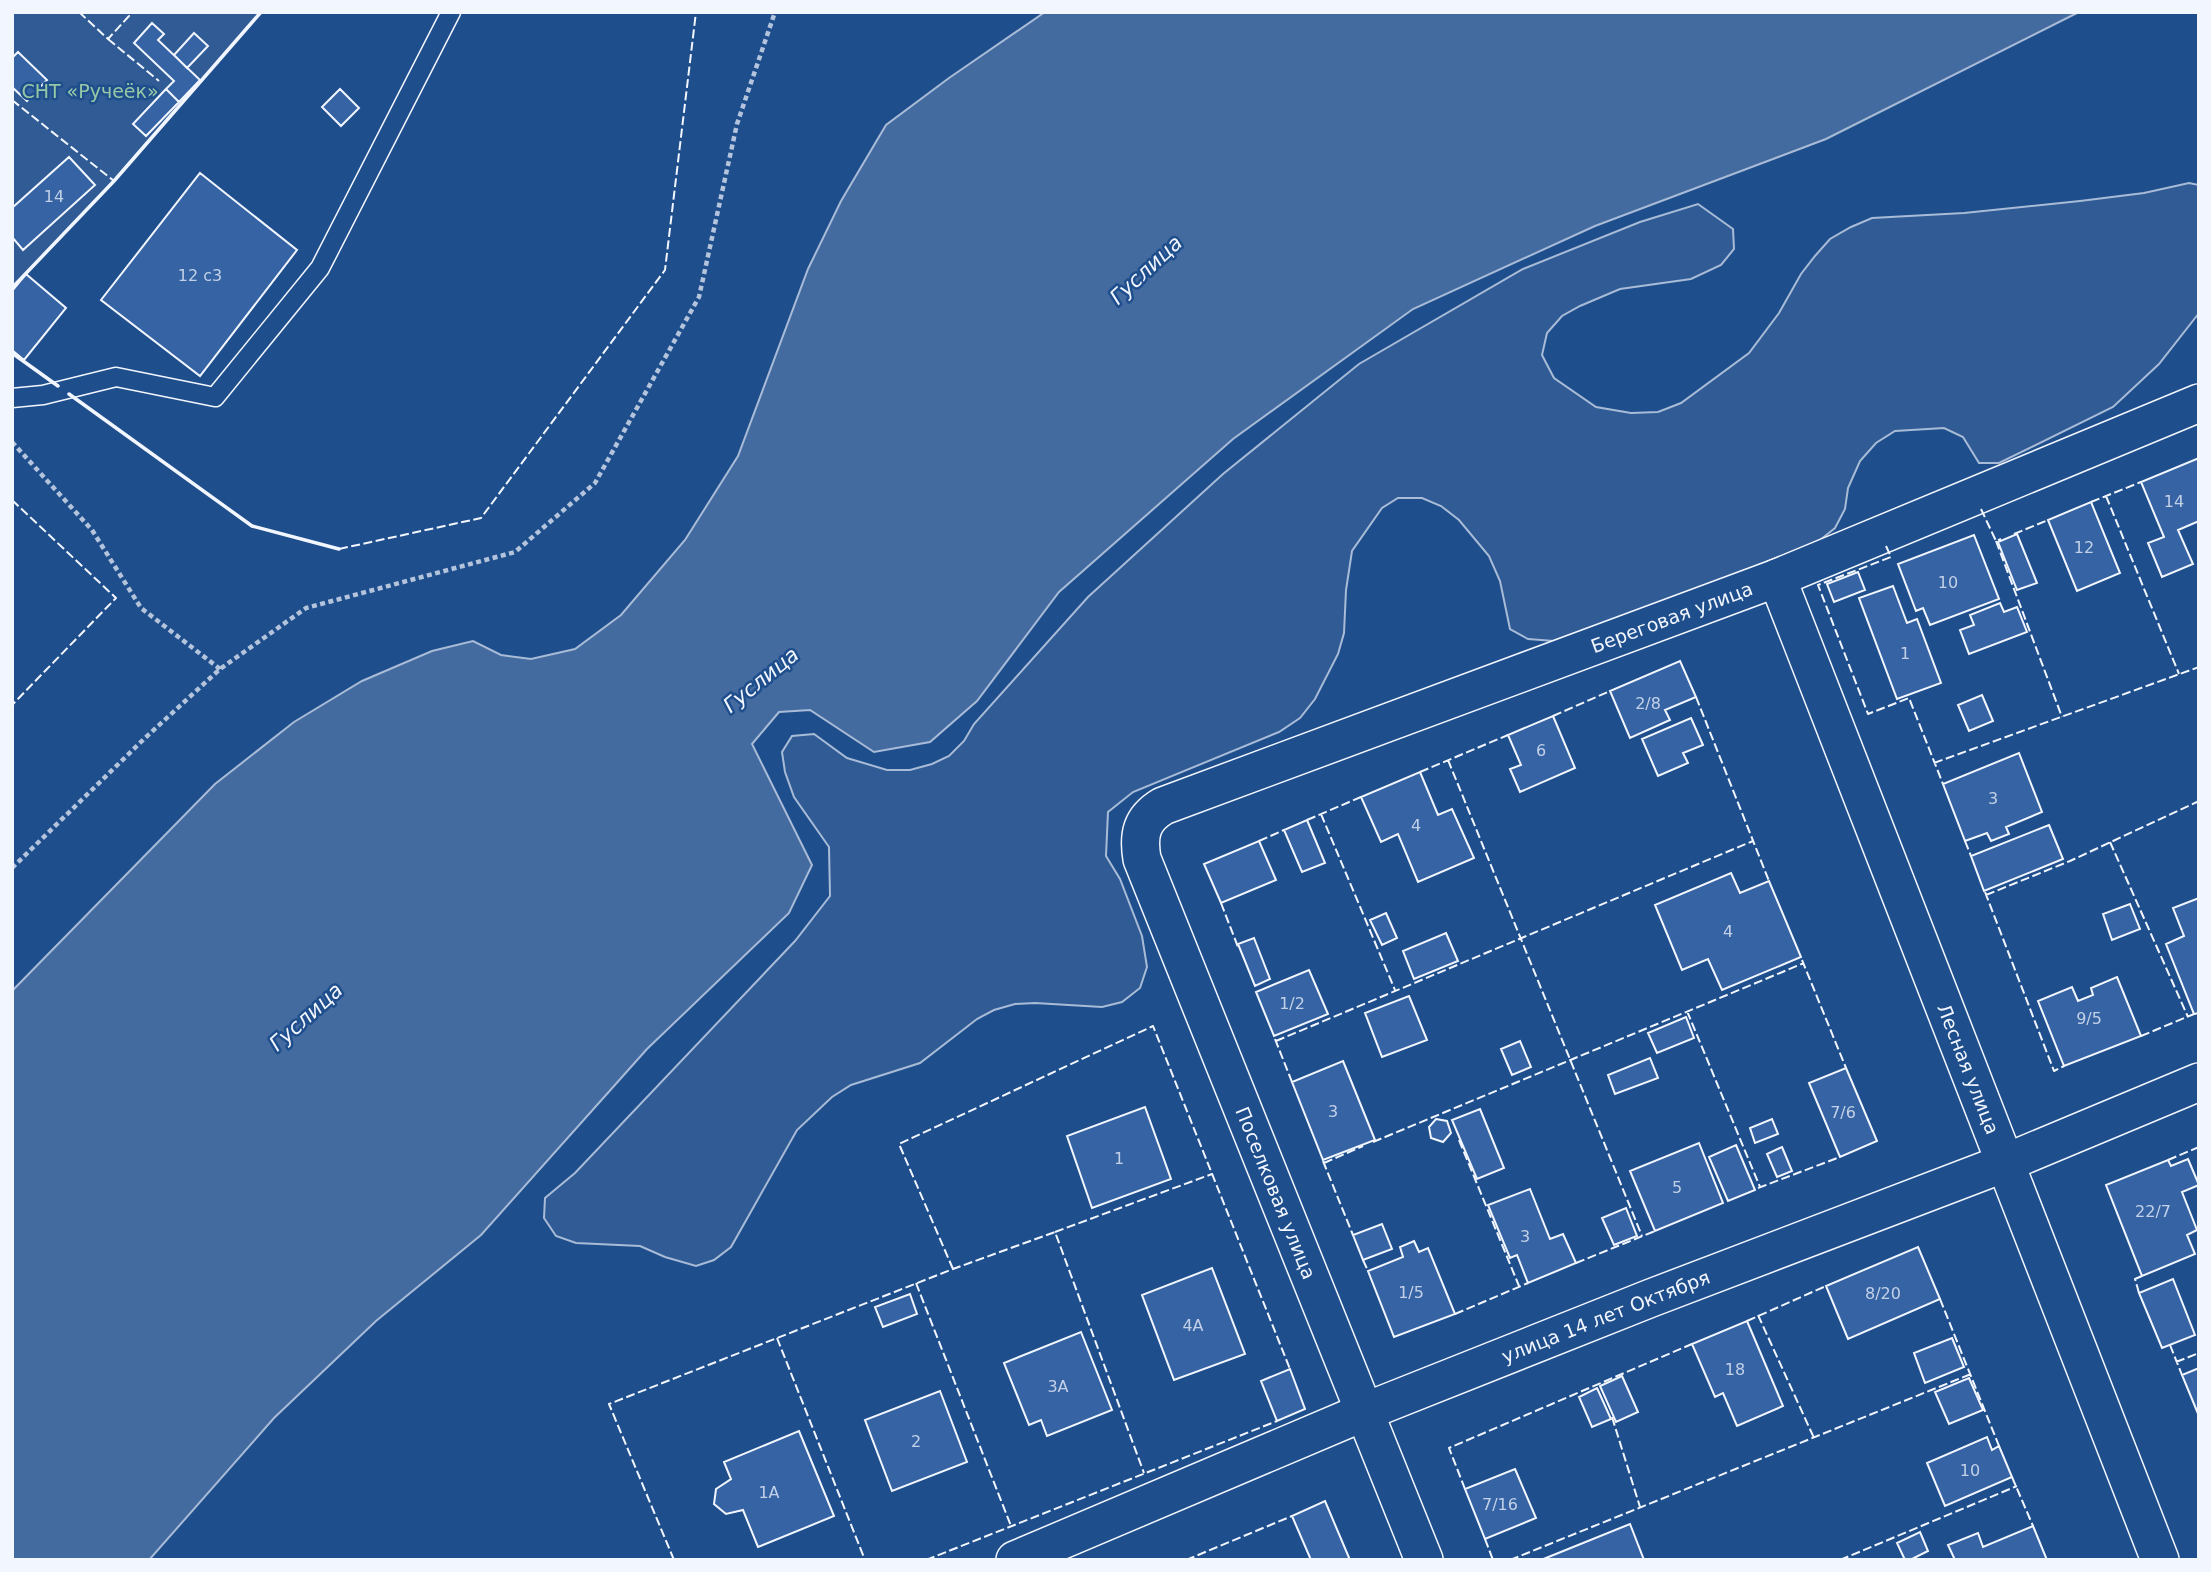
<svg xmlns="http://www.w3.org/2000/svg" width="2211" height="1572" viewBox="0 0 2211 1572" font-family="'DejaVu Sans',sans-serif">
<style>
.built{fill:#305b95;stroke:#a8bbd7;stroke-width:2}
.water{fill:#446ba0;stroke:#a8bbd7;stroke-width:2}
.building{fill:#3563a3;stroke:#f2f6ff;stroke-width:2}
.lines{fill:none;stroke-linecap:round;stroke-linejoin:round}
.lane-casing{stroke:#f2f6ff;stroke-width:21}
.street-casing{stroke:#f2f6ff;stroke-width:40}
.path{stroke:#b3c4dc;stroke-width:4.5;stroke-dasharray:5 3.5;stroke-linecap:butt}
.lane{stroke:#1f4e8c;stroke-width:18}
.street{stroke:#1f4e8c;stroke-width:37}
.fence{stroke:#f2f6ff;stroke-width:2;stroke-dasharray:9 3.5;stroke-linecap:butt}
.wall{stroke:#f2f6ff;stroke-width:3.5}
.labels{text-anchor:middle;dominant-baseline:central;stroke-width:5;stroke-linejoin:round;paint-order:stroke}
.number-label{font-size:16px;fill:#c3d1e8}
.park-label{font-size:19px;fill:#97c8a6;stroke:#1f4e8c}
.street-label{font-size:19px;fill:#f2f6ff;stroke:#1f4e8c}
.water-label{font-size:21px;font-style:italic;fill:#f2f6ff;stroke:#1f4e8c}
</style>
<rect width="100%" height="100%" fill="#1f4e8c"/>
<!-- built -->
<path class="built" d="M12 12H261L114 181 12 288Z
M2189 183 2199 185V313L2159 364 2113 407 1999 463H1979L1963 437 1944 428 1895 431 1876 443 1860 461 1848 488 1845 509 1835 528 1820 540 1800 549 1575 635 1554 641 1528 639 1510 629 1500 581 1489 556 1459 520 1441 506 1422 498H1398L1382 508 1352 551 1346 590 1344 633 1338 654 1315 699 1300 718 1279 732 1133 792 1108 812 1106 856 1120 879 1142 936 1147 967 1140 988 1122 1002 1102 1007 1035 1003 1015 1004 994 1010 977 1019 920 1063 851 1085 832 1097 797 1130 731 1247 714 1260 696 1266 665 1257 640 1246 576 1243 556 1236 544 1218 545 1198 575 1173 795 941 830 896 829 847 794 797 785 772 782 752 792 736 814 734 847 758 887 770H910L932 764 949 756 964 741 974 724 1088 597 1223 474 1359 364 1523 269 1640 222 1698 204 1733 229 1734 249 1721 265 1691 279 1620 289 1580 306 1562 316 1547 333 1542 355 1554 378 1596 407 1631 413 1658 412 1681 403 1749 353 1779 313 1801 274 1815 256 1830 239 1851 227 1872 218 1964 213 2080 201 2144 193Z"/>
<!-- water -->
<path class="water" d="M1045 12H2079L1826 139 1595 226 1413 309 1233 439 1059 592 977 701 930 742 874 752 810 710 779 712 752 744 812 865 789 913 647 1049 481 1235 376 1321 274 1418 149 1560H12V991L215 784 294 722 362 681 432 651 473 641 501 655 531 659 575 649 621 615 685 540 738 456 808 269 841 201 886 125 949 78Z"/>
<!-- building -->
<path class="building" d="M152 23 164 34 158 40 200 80 179 102 166 89 174 81 134 43Z
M194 33 208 46 187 68 174 55Z
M18 52 47 80 27 101 12 87V58Z
M166 89 179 102 146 136 133 124Z
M340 89 359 108 341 126 322 107Z
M69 157 95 185 23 250 12 237V208Z
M200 173 297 250 200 376 101 300Z
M26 274 66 308 24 360 12 350V291Z
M2199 458V521L2178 530 2193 564 2162 577 2148 543 2164 537 2141 482Z
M2091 502 2120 573 2077 591 2048 520Z
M2017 534 2037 583 2017 590 1998 542Z
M1974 535 1999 599 1930 625 1923 608 1916 611 1898 564Z
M1858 572 1865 590 1834 602 1827 584Z
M1893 586 1907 623 1917 619 1941 683 1897 699 1859 598Z
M2000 603 2004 612 2017 607 2027 632 1969 654 1960 630 1974 625 1970 615Z
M1680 661 1696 697 1665 710 1670 720 1630 738 1610 691Z
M1982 695 1993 721 1969 731 1958 705Z
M1553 716 1575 768 1520 792 1510 769 1521 765 1508 735Z
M1691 718 1703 745 1683 753 1688 763 1658 776 1642 739Z
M2019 753 2042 812 2006 827 2009 834 1991 841 1987 833 1965 841 1943 784Z
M1420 772 1438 815 1452 809 1474 858 1418 882 1398 834 1381 842 1361 797Z
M1307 820 1325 863 1302 872 1284 830Z
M2049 825 2063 859 1984 891 1971 856Z
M1259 841 1276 880 1221 903 1204 864Z
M1731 873 1740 893 1769 881 1801 957 1722 990 1708 959 1682 970 1655 905Z
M2199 898V1013L2194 1014 2166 944 2184 936 2173 908Z
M2130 904 2140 929 2112 940 2103 914Z
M1386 913 1397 938 1382 945 1370 920Z
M1446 933 1458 961 1414 979 1403 951Z
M1254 938 1270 979 1255 986 1238 944Z
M1309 970 1328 1014 1274 1036 1256 992Z
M2117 977 2141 1036 2064 1066 2038 1001 2072 987 2078 1001 2093 995 2091 988Z
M1409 996 1427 1040 1382 1057 1365 1013Z
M1686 1017 1694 1038 1657 1053 1648 1033Z
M1520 1041 1531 1067 1512 1075 1501 1049Z
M1650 1058 1658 1078 1615 1094 1608 1075Z
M1343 1061 1375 1140 1323 1160 1292 1082Z
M1846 1068 1877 1141 1840 1157 1809 1083Z
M1145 1107 1171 1179 1092 1208 1067 1136Z
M1480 1109 1504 1168 1477 1179 1452 1120Z
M1436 1119 1447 1121 1451 1133 1443 1142 1431 1138 1429 1127Z
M1772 1119 1778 1134 1755 1143 1750 1128Z
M1699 1143 1723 1203 1655 1231 1630 1171Z
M1736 1145 1755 1190 1728 1201 1709 1157Z
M1782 1147 1792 1171 1777 1177 1767 1154Z
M2188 1159 2199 1185 2182 1192 2197 1230 2187 1235 2195 1254 2142 1276 2106 1185 2168 1160 2171 1166Z
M1530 1189 1550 1239 1563 1234 1576 1263 1528 1283 1517 1255 1510 1258 1488 1205Z
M1626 1208 1637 1236 1614 1245 1602 1218Z
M1382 1224 1392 1249 1363 1260 1353 1235Z
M1414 1241 1419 1252 1428 1248 1455 1314 1394 1337 1368 1271 1403 1257 1400 1247Z
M1918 1247 1940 1299 1848 1339 1826 1286Z
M1212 1268 1245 1354 1174 1380 1142 1295Z
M2173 1279 2195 1335 2162 1348 2139 1293Z
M910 1294 917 1314 883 1327 875 1307Z
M1747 1321 1783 1406 1737 1426 1723 1393 1715 1397 1692 1344Z
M1081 1332 1112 1410 1047 1436 1041 1420 1029 1425 1004 1363Z
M1952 1338 1964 1367 1925 1383 1914 1353Z
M2199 1368V1416L2182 1375Z
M1290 1369 1305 1409 1277 1421 1261 1381Z
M1622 1376 1638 1412 1616 1422 1600 1386Z
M1969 1378 1983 1410 1949 1424 1935 1392Z
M1597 1388 1611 1419 1592 1427 1579 1397Z
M940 1391 967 1462 892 1491 865 1420Z
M799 1431 834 1516 758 1547 743 1510 726 1514 714 1504 716 1489 731 1479 724 1462Z
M1987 1437 1992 1450 1999 1446 2012 1477 1945 1506 1927 1463Z
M1515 1469 1536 1518 1485 1539 1465 1489Z
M1325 1501 1350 1560H1311L1292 1516Z
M1630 1524 1644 1560H1541Z
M2033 1526 2047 1560H1955L1948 1545 1978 1533 1983 1547Z
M1920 1532 1928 1551 1910 1560H1905L1897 1543Z"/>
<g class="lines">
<defs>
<path id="lane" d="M12 398 43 395 116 377 215 397 320 268 451 12"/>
<g id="street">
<path id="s1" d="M1777 578 2160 1560"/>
<path id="s2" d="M1015 1560 1364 1412 1651 1298 2005 1163 2199 1082"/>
<path id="s3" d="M1424 1560 1142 859C1138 835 1141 819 1163 806L1777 578 2199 403"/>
</g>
</defs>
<!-- lane casing -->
<use href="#lane" class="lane-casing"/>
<!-- street casing -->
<use href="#street" class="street-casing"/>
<!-- path -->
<path class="path" d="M12 442 92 530 141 608 220 669
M12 868 145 738 220 669 306 608 515 552 595 483 699 297 737 124 775 12"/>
<!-- lane -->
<use href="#lane" class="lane"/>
<!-- street -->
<use href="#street" class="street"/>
<!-- fence -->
<path class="fence" d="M79 12 108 39 129 16 125 12
M108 39 159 81
M12 100 114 181
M2106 496 2179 674
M12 500 116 598 12 705
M2091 502 2141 482
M1981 509 1996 541 2001 539
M2014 534 2048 520
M1996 541 2062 717
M1886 546 1891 557 1818 585 1868 714 1909 698 1943 784
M339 549 481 518 665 270 696 12
M1696 697 1769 881
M1553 716 1610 691
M1448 760 1642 1236
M1934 763 2199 667
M1420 772 1508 735
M1321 814 1395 990
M1307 820 1361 797
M1259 841 1284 830
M1965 841 1971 856
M2110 842 2188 1017
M1985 892 2054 1071 2064 1066
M1986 895 2070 861 2199 801
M1221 903 1238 947
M1802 960 1846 1068
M1687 1011 1760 1187
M2141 1036 2194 1014
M1275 1039 1292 1082
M1276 1041 1753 841
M1459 1140 1519 1286
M1373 1142 1804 963
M2168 1160 2199 1147
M1323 1161 1353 1235
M1324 1163 1363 1146
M1758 1188 1840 1157
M1055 1232 1212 1174
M1363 1260 1368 1271
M1576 1263 1655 1231
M953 1269 899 1144 1153 1026 1290 1369
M916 1283 1011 1526
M2139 1293 2135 1279 2142 1276
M1940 1299 1999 1446
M1455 1314 1528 1283
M1758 1315 1814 1438
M1747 1321 1826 1286
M777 1338 865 1560
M2170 1345 2182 1375
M2176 1362 2199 1353
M1612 1417 1640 1507
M2012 1477 2033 1526
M1465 1489 1449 1448 1692 1344
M1485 1539 1493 1560
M674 1560 609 1404 953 1269 1055 1232 1144 1473
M926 1560 1277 1421
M1186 1560 1292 1516
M1510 1560 1971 1374
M1840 1560 2017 1486"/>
<!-- wall -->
<path class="wall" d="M12 288 114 181 261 12
M12 353 58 386
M69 394 252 526 339 549"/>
</g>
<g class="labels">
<!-- number labels -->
<g class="number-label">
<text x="54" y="196">14</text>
<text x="200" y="275">12 с3</text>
<text x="2174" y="501">14</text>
<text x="2084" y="547">12</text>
<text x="1948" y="582">10</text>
<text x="1905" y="653">1</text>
<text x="1648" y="703">2/8</text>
<text x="1541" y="750">6</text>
<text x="1993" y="798">3</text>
<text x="1416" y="825">4</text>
<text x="1728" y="931">4</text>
<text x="1292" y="1003">1/2</text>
<text x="2089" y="1018">9/5</text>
<text x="1333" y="1111">3</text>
<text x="1843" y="1112">7/6</text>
<text x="1119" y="1158">1</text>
<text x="1677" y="1187">5</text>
<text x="2153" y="1211">22/7</text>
<text x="1525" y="1236">3</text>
<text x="1411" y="1292">1/5</text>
<text x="1883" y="1293">8/20</text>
<text x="1193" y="1325">4А</text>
<text x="1735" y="1369">18</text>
<text x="1058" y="1386">3А</text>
<text x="916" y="1441">2</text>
<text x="1970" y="1470">10</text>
<text x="769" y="1492">1А</text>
<text x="1500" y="1504">7/16</text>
</g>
<!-- park labels -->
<g class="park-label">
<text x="90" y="91">СНТ «Ручеёк»</text>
</g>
<!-- street labels -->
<g class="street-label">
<text stroke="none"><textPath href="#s3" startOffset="1360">Береговая улица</textPath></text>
<text stroke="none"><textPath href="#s1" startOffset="527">Лесная улица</textPath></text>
<text transform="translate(1276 1193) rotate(68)">Поселковая улица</text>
<text stroke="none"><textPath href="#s2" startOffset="639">улица 14 лет Октября</textPath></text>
</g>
<!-- water labels -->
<g class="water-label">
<text transform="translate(1146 270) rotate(-43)">Гуслица</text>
<text transform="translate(761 680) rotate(-39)">Гуслица</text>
<text transform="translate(306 1017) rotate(-42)">Гуслица</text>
</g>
</g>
<!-- border -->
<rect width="2211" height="1572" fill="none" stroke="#f2f6ff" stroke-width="28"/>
</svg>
